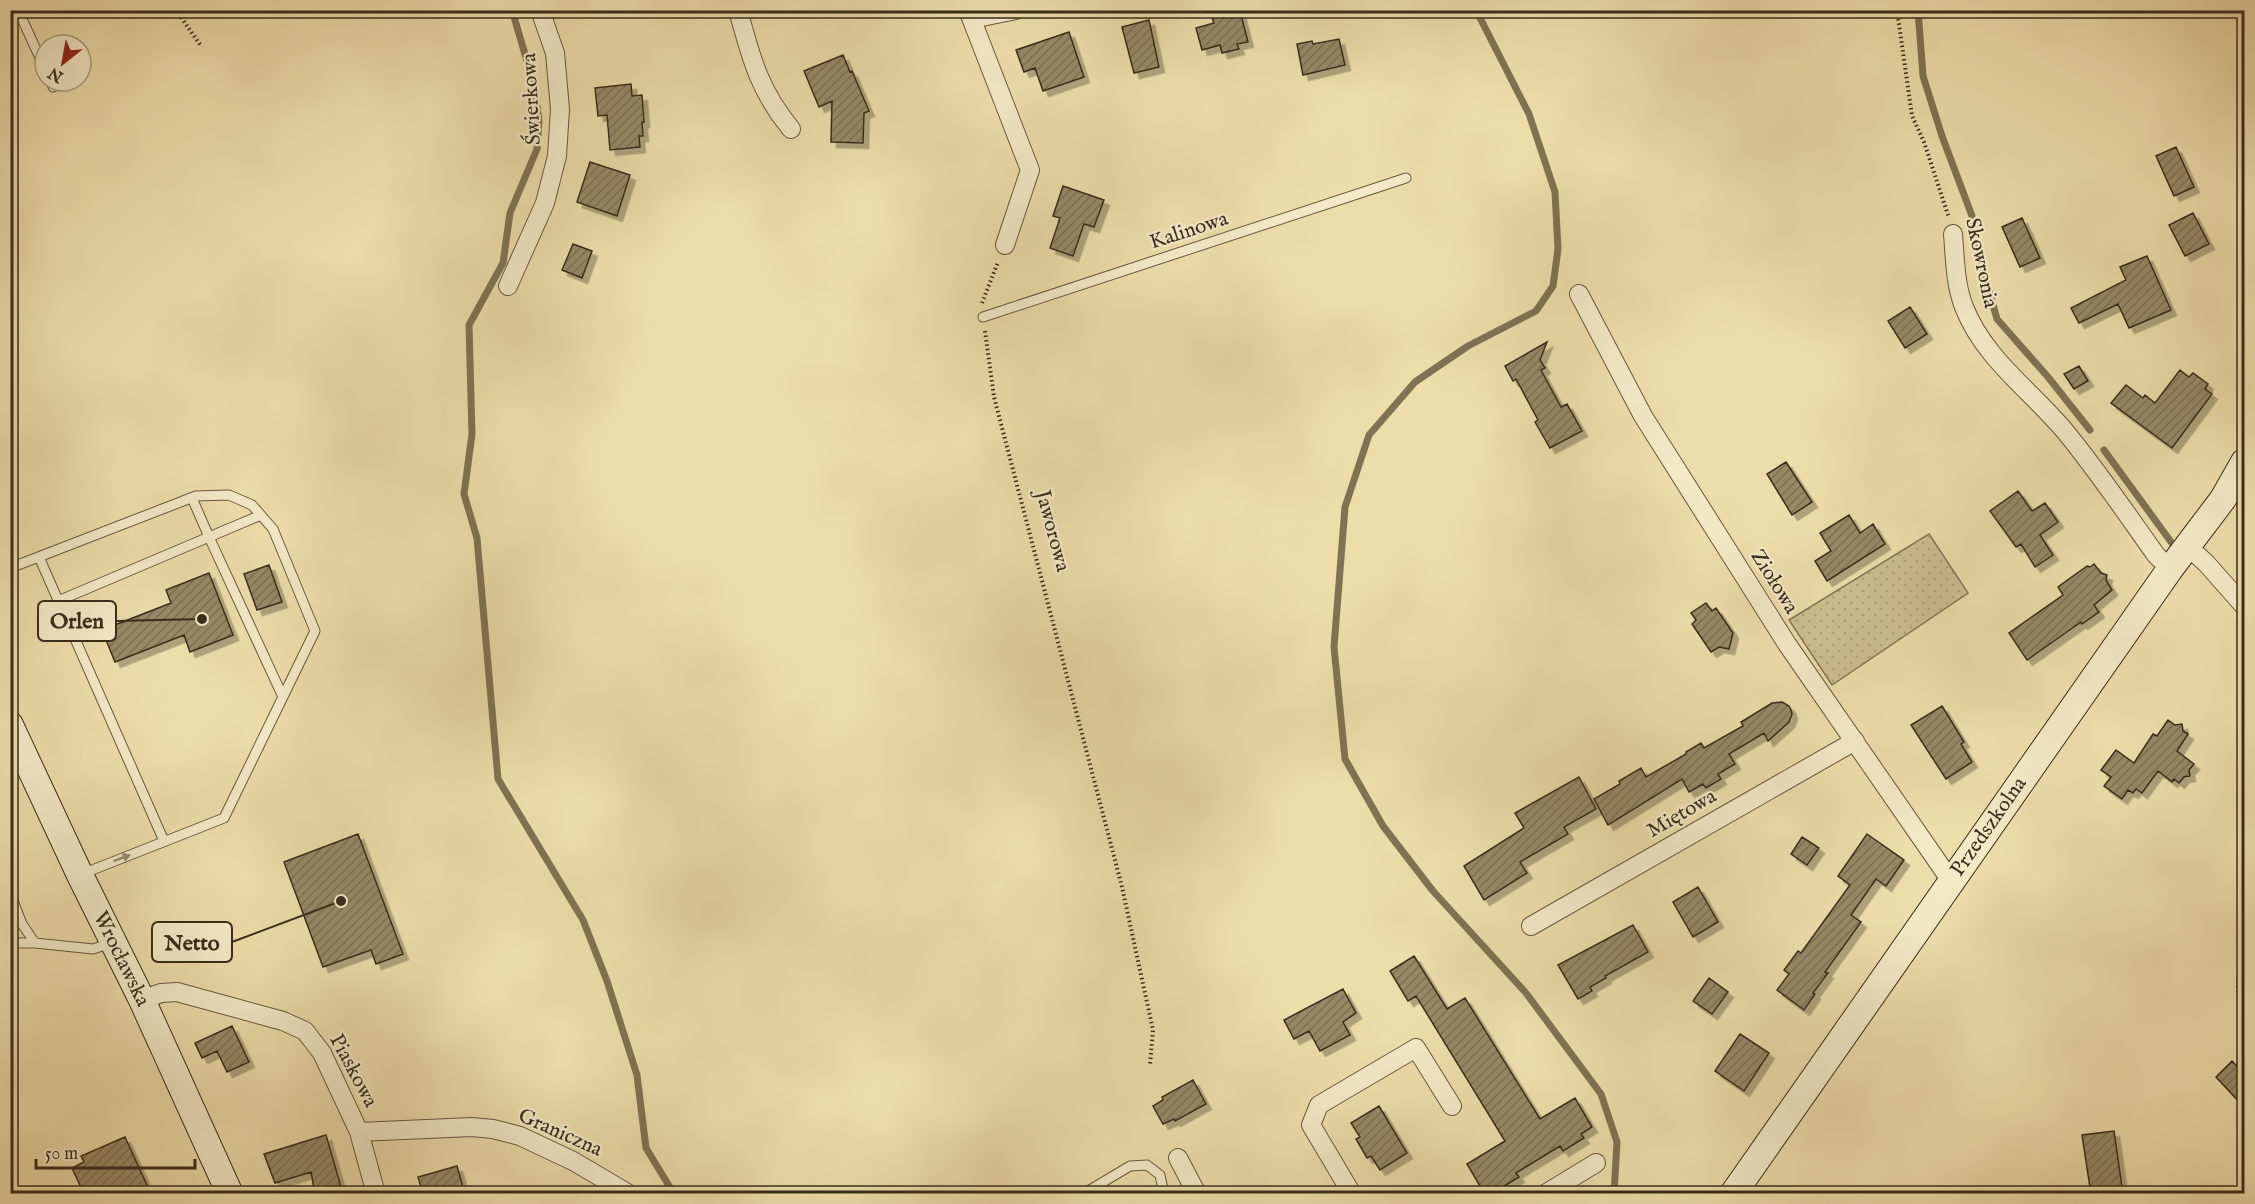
<svg xmlns="http://www.w3.org/2000/svg" width="2255" height="1204" viewBox="0 0 2255 1204" font-family="'IM FELL English',serif">
<style>
.grass{fill:url(#grass-dots);stroke:#847657;stroke-width:1.5}
.lines{fill:none;stroke-linecap:round;stroke-linejoin:round}
.stream{stroke:#807254;stroke-width:7}
.building{fill:url(#building-hatch);stroke:#392c1d;stroke-width:1.5;filter:url(#shadow)}
.lane-casing{stroke:#665840;stroke-width:11}
.street-casing{stroke:#665840;stroke-width:20}
.secondary-casing{stroke:#392c1d;stroke-width:28}
.path{stroke:#392c1d;stroke-width:4;stroke-dasharray:1.5 3;stroke-linecap:butt}
.lane{stroke:#f3e9c7;stroke-width:9}
.street{stroke:#f3e9c7;stroke-width:18}
.secondary{stroke:#f3e9c7;stroke-width:26}
.oneway{fill:#968a72}
.labels{text-anchor:middle;dominant-baseline:central;stroke-width:4.5;stroke-linejoin:round;paint-order:stroke}
.street-label{font-size:21px;fill:#392c1d;stroke:#f3e9c7}
.leader{fill:none;stroke:#392c1d;stroke-width:2}
.callout-dot{fill:#392c1d;stroke:#f3e9c7;stroke-width:2}
.callout{fill:#f3e9c7;stroke:#392c1d;stroke-width:2}
.callout-label{font-size:22px;text-anchor:middle;font-weight:bold;fill:#392c1d}
</style>
<defs>
<pattern id="grass-dots" width="8" height="8" patternUnits="userSpaceOnUse" patternTransform="scale(1.5)"><rect width="8" height="8" fill="#cebf91"/><path d="M2 2h.1M6 6h.1" fill="none" stroke="#b2a47d" stroke-width="1.8" stroke-linecap="round"/></pattern>
<pattern id="building-hatch" width="6" height="6" patternUnits="userSpaceOnUse" patternTransform="scale(1.5)"><rect width="6" height="6" fill="#978866"/><path d="M-1 1l2-2M0 6l6-6M5 7l2-2" fill="none" stroke="#7c6f53"/></pattern>
<filter id="shadow"><feDropShadow dx="5.5" dy="5.5" stdDeviation="0" flood-color="#0004"/></filter>
</defs>
<rect width="100%" height="100%" fill="#eddda9"/>
<filter id="stains"><feTurbulence type="fractalNoise" baseFrequency=".00333" numOctaves="4"/><feColorMatrix values="0 0 0 0 .2 0 0 0 0 .09 0 0 0 0 .02 0 0 0 .5 -.17"/></filter>
<radialGradient id="worn" r=".72"><stop offset=".6" stop-color="#630" stop-opacity="0"/><stop offset="1" stop-color="#630" stop-opacity=".3"/></radialGradient>
<!-- grass -->
<path class="grass" d="M1929 534 1968 593 1832 685 1789 620Z"/>
<g class="lines">
<!-- stream -->
<path class="stream" d="M512 10 534 85 539 121 537 149 510 213 503 263 469 325 472 434 464 494 477 538 498 779 583 920 607 981 637 1075 646 1148 674 1194
M1476 10 1529 114 1555 192 1558 249 1553 286 1536 311 1468 346 1415 382 1369 435 1345 507 1334 647 1345 759 1383 826 1433 891 1526 993 1601 1094 1617 1142 1614 1194
M1918 10 1923 76 1942 136 1972 216 1976 244 1997 319 2048 377 2090 430
M2104 450 2174 546
M2240 623 2244 631"/>
</g>
<!-- building -->
<path class="building" d="M1240 11 1248 42 1237 44 1239 49 1222 53 1220 45 1202 50 1196 28 1214 23 1212 18Z
M1149 20 1159 67 1134 73 1122 27Z
M1069 32 1084 77 1043 91 1035 68 1024 72 1016 50Z
M1339 39 1345 65 1303 75 1297 44 1312 41 1313 44Z
M843 55 850 72 852 71 869 111 864 113 863 143 831 142 832 101 819 107 804 71Z
M631 84 632 96 642 95 644 122H642L643 136H639L640 147 610 150 607 115 598 116 595 88Z
M2176 147 2194 187 2174 196 2156 156Z
M590 162 630 175 617 216 577 202Z
M1063 186 1104 200 1094 227 1084 224 1073 256 1050 248 1060 218 1053 216Z
M2193 213 2209 244 2185 256 2169 225Z
M2022 218 2040 258 2020 267 2002 227Z
M573 244 592 251 582 278 562 270Z
M2147 256 2171 310 2129 328 2118 304 2079 323 2071 308 2126 280 2120 267Z
M1910 307 1927 334 1905 348 1888 321Z
M1547 342 1540 360 1545 368 1541 370 1561 407 1567 404 1582 431 1550 448 1535 422 1538 420 1516 379 1513 381 1505 366Z
M2079 366 2088 381 2074 389 2064 374Z
M2180 370 2189 377 2193 373 2208 384 2205 389 2212 394 2172 448 2111 403 2126 385 2143 398 2145 395 2155 403Z
M1786 462 1812 502 1792 515 1767 474Z
M2018 491 2032 511 2045 503 2058 522 2040 535 2053 555 2035 567 2021 544 2016 547 1990 511Z
M1849 515 1860 533 1873 524 1885 544 1827 581 1815 561 1831 551 1820 533Z
M2094 564 2101 573 2107 575 2106 580 2112 590 2094 605 2099 612 2082 624 2081 622 2027 660 2009 633 2063 595 2058 587 2087 566 2090 567Z
M269 565 282 602 257 610 244 574Z
M209 573 233 635 190 652 184 635 115 662 102 630 171 603 166 590Z
M1706 603 1712 611 1716 608 1733 633 1729 649 1719 647 1711 652 1692 624 1696 620 1691 613Z
M1782 702 1789 706 1791 710 1792 714 1789 722 1768 741 1764 733 1729 754 1735 764 1718 774 1721 779 1706 788 1703 784 1689 792 1682 779 1608 825 1594 799 1620 784 1619 781 1641 768 1646 777 1686 754V752L1701 743 1704 748 1743 726 1741 722 1772 703Z
M1942 706 1964 742 1961 744 1972 762 1946 779 1911 725Z
M2168 720 2175 725 2182 724 2183 731 2188 734 2177 751 2194 764 2189 770 2190 776 2184 777 2179 783 2174 779 2172 782 2158 771 2142 793 2136 789 2133 793 2128 790 2122 799 2104 786 2111 777 2101 770 2116 750 2134 763 2153 734 2157 736Z
M1579 777 1596 809 1564 827 1568 834 1520 862 1527 873 1484 900 1464 866 1524 828 1515 813Z
M358 834 403 954 376 964 371 950 323 967 284 862Z
M1867 834 1904 860 1886 886 1876 879 1851 915 1861 922 1825 972 1828 973 1813 993 1815 994 1804 1010 1777 990 1789 974 1784 970 1798 951 1801 953 1850 885 1838 876Z
M1802 837 1819 848 1807 865 1791 854Z
M1698 887 1718 922 1693 937 1673 902Z
M1633 925 1648 952 1605 976 1606 978 1590 987 1592 991 1578 999 1558 965Z
M1414 956 1447 1009 1465 998 1540 1119 1575 1098 1592 1127 1581 1134 1584 1138 1563 1151 1560 1146 1516 1173 1519 1177 1498 1190 1496 1186 1484 1193 1467 1164 1505 1141 1416 996 1408 1001 1390 971Z
M1709 978 1728 992 1712 1014 1693 1001Z
M1343 989 1356 1013 1343 1022 1350 1035 1320 1051 1309 1031 1294 1039 1284 1020Z
M232 1026 249 1062 227 1072 217 1051 202 1058 195 1043Z
M1740 1034 1769 1053 1744 1091 1715 1071Z
M2232 1061 2244 1074V1107L2216 1077Z
M1193 1080 1206 1104 1175 1121 1174 1119 1163 1124 1153 1106 1163 1100 1162 1097Z
M1379 1106 1407 1153 1380 1170 1371 1156 1367 1158 1356 1139 1360 1137 1351 1123Z
M2114 1131 2123 1194H2091L2082 1135Z
M326 1135 343 1194H315L311 1172 275 1183 264 1154Z
M125 1137 151 1194H84L72 1168 84 1162 81 1156Z
M457 1166 465 1194H423L418 1177Z"/>
<g class="lines">
<defs>
<path id="lane" d="M18 10 45 69
M51 81 53 87
M983 317 1406 178
M192 498 209 537 261 515
M39 557 164 841
M10 568 196 496 229 495 252 505 273 529 315 631 224 818 82 874
M58 601 209 537 283 697
M10 893 22 924 35 943
M10 943H35L93 949 111 943
M1083 1194 1130 1166 1147 1165 1160 1175 1164 1194"/>
<path id="street" d="M738 10C751 58 759 90 791 129
M968 10 1030 170 1005 245
M972 19 1016 10
M1953 234C1955 258 1955 284 1964 307 1984 358 2029 389 2064 430 2097 470 2126 513 2156 555L2170 569
M508 286 545 203 557 156 560 109 555 53 540 10
M1579 294 1643 416 1787 644 1951 881
M2187 546 2206 563 2244 606
M1531 926 1855 741
M142 1000 161 993 177 992 283 1021 305 1031 322 1053 359 1132 376 1194
M359 1132 472 1127 493 1129 520 1136 573 1161 629 1194
M1178 1158 1197 1194
M1352 1194 1311 1125 1319 1105 1416 1048 1452 1106
M1545 1194 1596 1163"/>
<path id="secondary" d="M10 725 80 875 142 1000 230 1194
M1733 1194 2170 569 2223 499 2244 462"/>
</defs>
<!-- lane casing -->
<use href="#lane" class="lane-casing"/>
<!-- street casing -->
<use href="#street" class="street-casing"/>
<!-- secondary casing -->
<use href="#secondary" class="secondary-casing"/>
<!-- path -->
<path class="path" d="M176 10 201 46
M1897 10 1912 116 1924 142 1949 218
M982 303 998 262
M985 331 994 397 1122 887 1153 1030 1150 1065
M2244 951C2238 973 2234 996 2244 1017"/>
<!-- lane -->
<use href="#lane" class="lane"/>
<!-- street -->
<use href="#street" class="street"/>
<!-- secondary -->
<use href="#secondary" class="secondary"/>
</g>
<!-- one-way arrows -->
<defs><path id="oneway-solid" d="M-6-.8H1V-3.2L6.5 0L1 3.2V.8H-6Z" transform="scale(1.5)"/></defs>
<use class="oneway" href="#oneway-solid" transform="translate(122 858) rotate(-21)"/>
<g class="labels">
<!-- street labels -->
<g class="street-label">
<text transform="translate(532 99) rotate(-93)">Świerkowa</text>
<text transform="translate(1189 231) rotate(-18)">Kalinowa</text>
<text transform="translate(1981 263) rotate(78)">Skowronia</text>
<text transform="translate(1052 531) rotate(75)">Jaworowa</text>
<text transform="translate(1774 582) rotate(58)">Ziołowa</text>
<text transform="translate(1682 814) rotate(-30)">Miętowa</text>
<text transform="translate(1989 827) rotate(-55)">Przedszkolna</text>
<text transform="translate(121 959) rotate(64)">Wrocławska</text>
<text transform="translate(353 1071) rotate(62)">Piaskowa</text>
<text transform="translate(560 1133) rotate(24)">Graniczna</text>
</g>
</g>
<!-- callouts -->
<path class="leader" d="M202 619L116 621M341 901L232 942"/>
<g class="callout-dot">
<circle cx="202" cy="619" r="6"/>
<circle cx="341" cy="901" r="6"/>
</g>
<g class="callout">
<rect x="38" y="601" width="78" height="40" rx="6"/>
<rect x="152" y="922" width="80" height="40" rx="6"/>
</g>
<g class="callout-label">
<text x="77" y="628">Orlen</text>
<text x="192" y="950">Netto</text>
</g>
<!-- margin -->
<rect width="2255" height="1204" fill="none" stroke="#eddda9" stroke-width="36"/>
<rect x="12" y="12" width="2231" height="1180" fill="none" stroke="#392c1d" stroke-width="3"/>
<rect x="18" y="18" width="2219" height="1168" fill="none" stroke="#392c1d" stroke-width="1.5"/>
<!-- north arrow -->
<g transform="translate(63 63) rotate(211)"><circle r="28" fill="#f3e9c7" stroke="#a99d83" stroke-width="1.5"/>
<path d="M0-4.5L10 22L0 15L-10 22Z" fill="#8f2418"/>
<text y="-9" font-size="16" font-weight="bold" text-anchor="middle" fill="#392c1d">N</text>
</g>
<!-- scale -->
<path d="M36 1159v9h159v-9" fill="none" stroke="#392c1d" stroke-width="3"/>
<text x="45" y="1159" font-size="18" fill="#392c1d" stroke="#f3e9c7" stroke-width="4.5" paint-order="stroke">50 m</text>
<rect width="100%" height="100%" filter="url(#stains)"/>
<rect width="100%" height="100%" fill="url(#worn)"/>
</svg>
